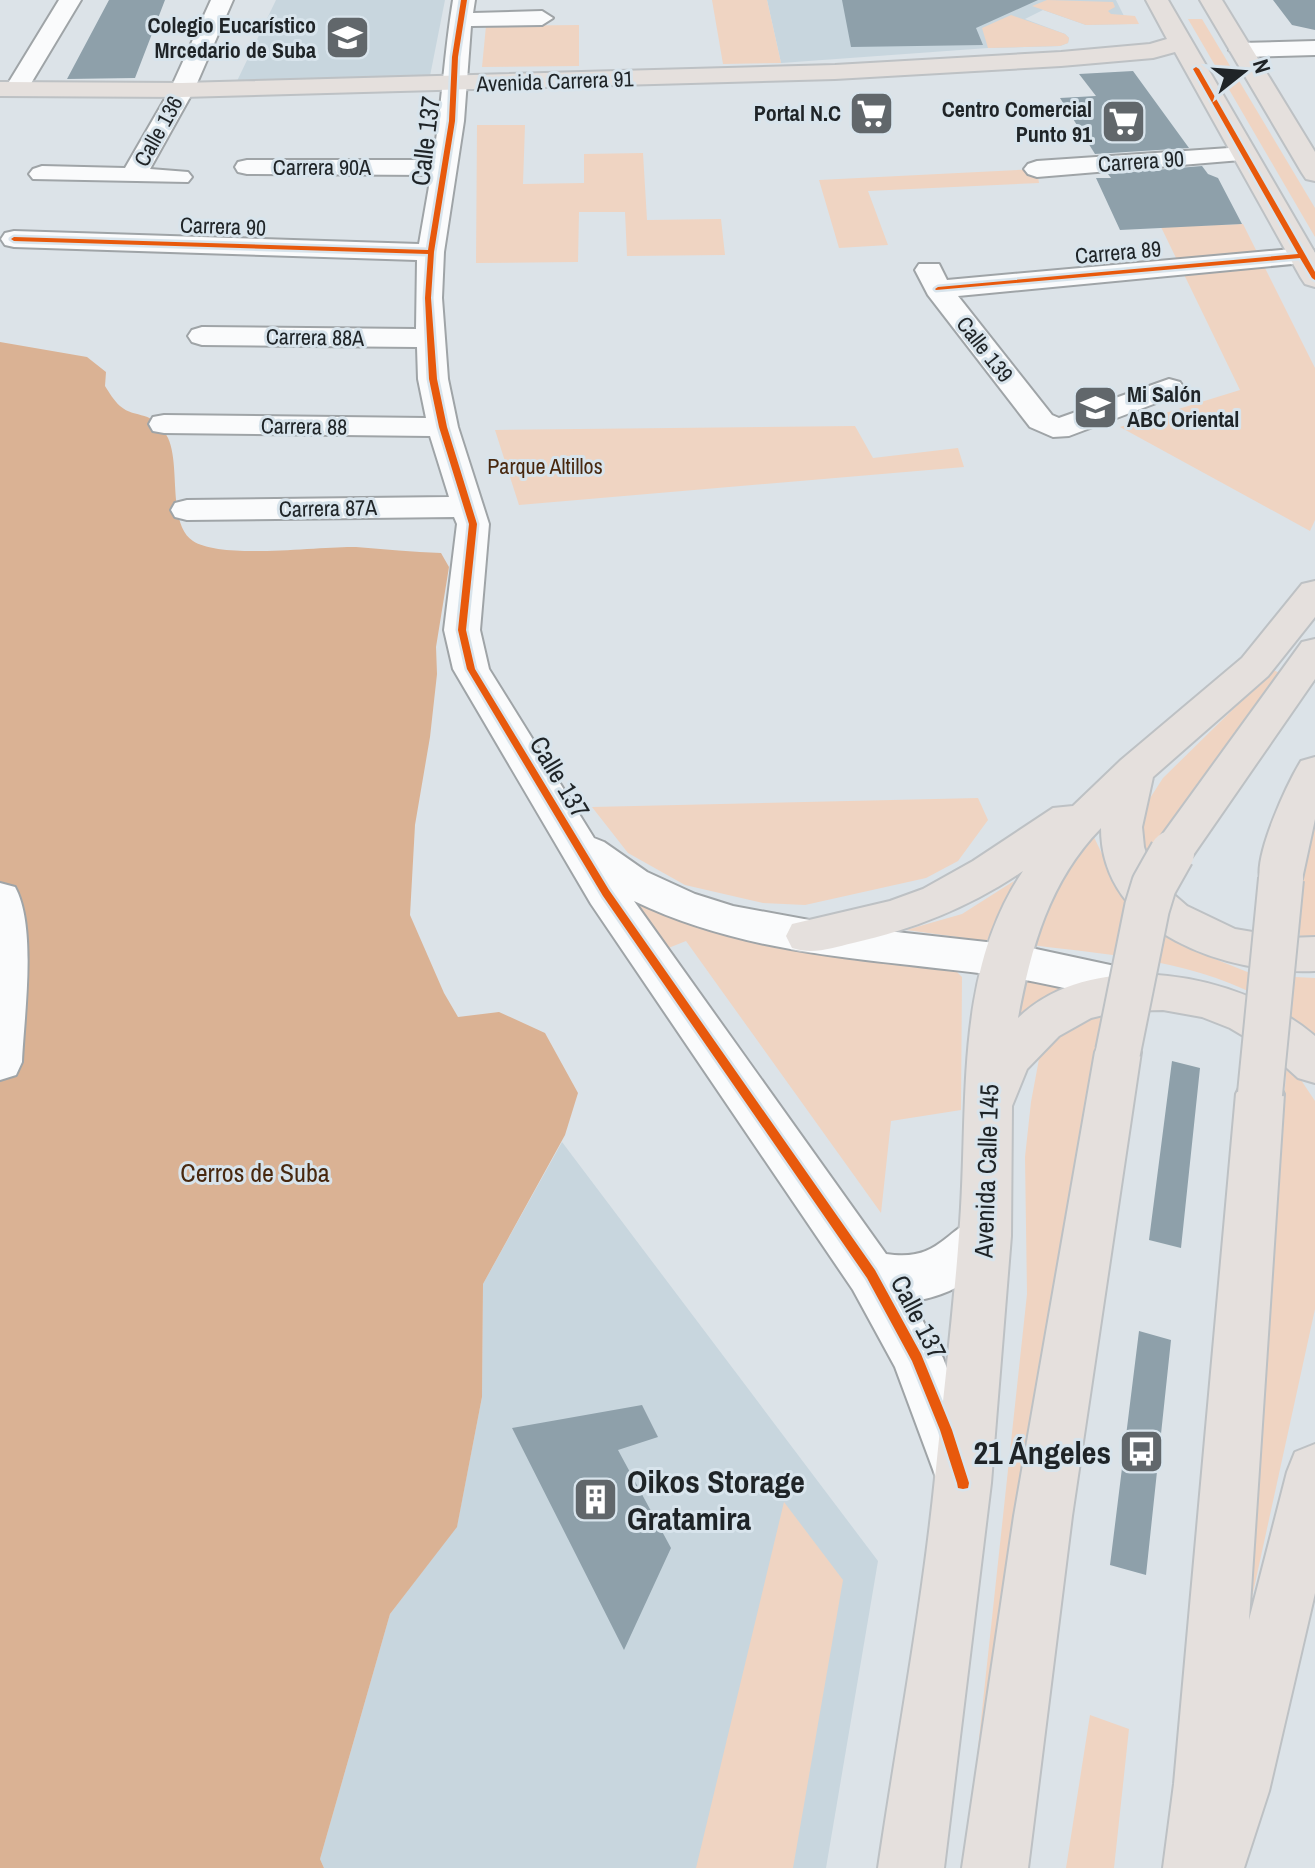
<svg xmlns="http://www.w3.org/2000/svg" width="1315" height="1868" viewBox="0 0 1315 1868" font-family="'Archivo Narrow',sans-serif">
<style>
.built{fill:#c8d6de}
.green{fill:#efd4c2}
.forest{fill:#dab294}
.building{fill:#8ea0aa}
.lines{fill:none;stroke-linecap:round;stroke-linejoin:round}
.minor-casing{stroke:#9fa4a7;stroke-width:4}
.major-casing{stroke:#bdc1c4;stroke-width:4}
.minor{fill:#fafbfc;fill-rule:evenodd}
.major{fill:#e5e0dd;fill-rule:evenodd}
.major-bridge-casing{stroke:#bdc1c4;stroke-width:48;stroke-linecap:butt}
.major-bridge{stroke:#e5e0dd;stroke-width:44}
.cycleway-casing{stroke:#d8e4ec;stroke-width:5}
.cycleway{fill:#e8590c;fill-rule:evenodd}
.labels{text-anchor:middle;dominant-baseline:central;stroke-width:6;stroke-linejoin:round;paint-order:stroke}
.far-poi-label{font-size:22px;font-weight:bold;fill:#1f2427;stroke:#d8e4ec;text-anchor:end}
.far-street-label{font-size:22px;fill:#1f2427;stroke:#d8e4ec}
.far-park-label{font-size:22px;fill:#48280f;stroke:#d8e4ec}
.street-label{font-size:26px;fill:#1f2427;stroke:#d8e4ec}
.park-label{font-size:26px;fill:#48280f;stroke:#d8e4ec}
.near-poi-label{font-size:32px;font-weight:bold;fill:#1f2427;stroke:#d8e4ec;text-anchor:end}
</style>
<rect width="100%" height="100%" fill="#dce3e8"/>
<!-- built -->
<path class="built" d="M276 0H445L430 76 237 81Z
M767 0H1116L1128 24 1086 25 1043 10 1025 19 1065 34 1069 38 1068 43 1060 46 988 48 781 63Z
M562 1142 878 1561 826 1868H324L320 1859 390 1614 457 1526 482 1397 483 1284Z"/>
<!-- green -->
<path class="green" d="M712 0H767L781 63 723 64Z
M1047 0 1113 2 1115 7 1108 11 1111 14 1135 16 1139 24 1086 25 1032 6Z
M1011 15 1065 34 1069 38 1068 43 1060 46 988 48 982 28Z
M1188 19H1202L1315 208V237Z
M579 25V66L482 67 486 26Z
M477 125H525L523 184 584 183V154L643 153 647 220 721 219 725 255 627 256 625 212H579L578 262 476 263Z
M1037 169 1039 183 868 191 888 245 839 248 819 180Z
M1243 224 1315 368V520L1310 531 1120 427 1240 390 1161 227Z
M855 426 873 458 958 448 964 467 519 505 495 430Z
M1273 670 1280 673 1145 861 1137 847 1143 809 1163 778Z
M978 798 988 820 958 861 926 878 805 905 763 903 685 885 628 853 592 807Z
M1315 818V935L1300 940C1300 899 1298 857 1315 818Z
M1092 833 1114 879 1161 928 1200 953 1255 975 1315 978V1045C1306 1034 1296 1021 1285 1013 1213 961 1117 956 1032 945L1051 900Z
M1014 881 987 941 906 930 962 914Z
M620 899 743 937 831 955 954 969 962 977 961 1110 891 1121 881 1213 686 941 661 951Z
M1020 975 1088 981 1011 1041Z
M1104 1009 1073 1222 965 1868 1027 1294 1025 1157 1031 1102 1039 1059 1066 1030Z
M1287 1059 1315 1101V1309L1249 1611Z
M784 1502 843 1580 793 1868H696Z
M1090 1715 1129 1729 1114 1868H1066Z"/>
<!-- forest -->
<path class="forest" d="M0 342 87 357 106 372 105 386C109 392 114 401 120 406 136 420 153 408 168 438 181 466 167 524 193 541 222 560 318 546 356 547 384 549 413 552 441 553L449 567 436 647 437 674 430 737 415 825 410 915 444 993 458 1017 499 1012 545 1033 578 1093 565 1135 483 1284 482 1397 457 1527 390 1614 320 1859 324 1868H0Z"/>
<!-- building -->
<path class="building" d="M109 0H165L135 78 67 79Z
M842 0H1038L976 28 983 45 851 47Z
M1273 0H1315V30L1292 25Z
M1133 71 1189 148 1095 154 1060 98 1096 96 1079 74Z
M1202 166 1208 174 1218 178 1242 224 1120 230 1096 178H1111L1108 174Z
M1172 1061 1200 1068 1181 1248 1149 1240Z
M1139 1331 1171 1340 1146 1575 1110 1565Z
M642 1405 658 1437 618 1450 671 1548 624 1650 512 1428Z"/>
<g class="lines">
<defs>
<path id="minor" d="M59 0H81L24 95H8L4 90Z
M211 0H233L194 90 150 169 188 172 192 177 188 182 33 179 29 174 33 169 42 166 125 168 170 90Z
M453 0H475L473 13 542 11 553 18 542 25 471 26 464 121 444 252 442 298 448 379 458 427 489 524 480 630 489 669 594 838 604 842 647 872 695 894 733 906 842 926 1022 946 1152 974 1167 979 1174 991 1167 1003 1152 1008C1102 997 1053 984 1003 976 877 959 750 957 634 901L886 1254C941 1262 942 1230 985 1214L1002 1221 1009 1236C993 1271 951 1297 912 1301L943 1358 987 1472 979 1491 960 1499 941 1491 895 1367 853 1290 591 904 453 669 444 630 457 524 454 517 187 520 175 517 171 510 175 503 187 500 449 497 430 436 164 433 153 431 149 424 153 417 164 415 426 418 418 379 417 347 202 345 192 342 188 336 192 330 202 327 416 329 417 260 14 247 5 245 1 239 5 233 14 231 419 244 431 175 247 174 238 172 235 167 238 162 247 160H433C442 107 444 53 453 0Z
M1315 41V55L1240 57 1229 50 1240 43Z
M1244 147 1253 149 1256 154 1253 159 1037 177 1028 174 1024 169 1028 164 1037 161Z
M1303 248 1313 250 1315 254 1313 262 958 296 1052 415 1059 418 1169 379 1180 382 1184 388 1180 394 1069 436 1053 437 1030 427 928 295 915 270 919 264H939L947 280Z
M0 883 15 887C37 927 24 1015 22 1062L16 1075 0 1080Z"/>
<path id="major" d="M1146 0H1168L1315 253V287L1305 284 1301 278 1175 52 1153 58 1061 66 835 79 182 97 0 96V82L182 83 835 65 1061 52 1150 44 1167 39Z
M1200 0H1222L1315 152V181L1306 179 1302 173Z
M1315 581V617L1268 676 1153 777 1142 827 1144 847 1152 870 1164 886 1187 906 1235 929 1288 938 1315 937V971C1229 975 1101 934 1101 828 1049 881 1031 948 1018 1018 1094 945 1241 973 1315 1036V1083L1298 1078 1267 1050 1230 1028 1202 1017 1163 1010 1120 1011 1091 1018 1059 1036 1027 1069 1012 1106 1011 1236 991 1483 944 1868H878C897 1738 922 1608 935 1478 943 1397 953 1317 959 1236 970 1115 951 978 1023 871 970 907 915 929 853 943 832 948 813 955 792 948L786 936 792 924 890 901 923 889 973 861 1053 808 1073 806 1121 760 1242 658 1302 584Z
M1315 639V679L1187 864 1172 868 1157 864 1151 853 1157 842 1302 642Z
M1315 757V819L1302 879 1296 890 1281 895 1266 890C1264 887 1261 883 1260 879 1255 853 1287 784 1301 761Z
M1118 1033 1135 1039 1141 1052 1072 1516 1028 1868H962L1014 1516 1095 1052 1101 1039Z
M1260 1074 1277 1080 1284 1094 1249 1620 1287 1472 1295 1452 1315 1444V1593L1269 1791 1244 1868H1163L1174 1784 1236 1094 1243 1080Z"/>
</defs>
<!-- minor casing -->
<use href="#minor" class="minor-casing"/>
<!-- major casing -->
<use href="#major" class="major-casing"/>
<!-- minor -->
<use href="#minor" class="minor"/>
<!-- major -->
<use href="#major" class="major"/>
<defs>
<path id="major-bridge" d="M1118 1052 1147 908 1154 885 1172 853
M1260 1094 1281 879"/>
</defs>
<!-- major-bridge casing -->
<use href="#major-bridge" class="major-bridge-casing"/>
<!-- major-bridge -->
<use href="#major-bridge" class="major-bridge"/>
<defs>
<path id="cycleway" d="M461 0H467L458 57 455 121 434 252 431 298 437 379 447 427 477 524 466 630 475 669 609 890 875 1270 921 1354 952 1430 969 1483 968 1488 963 1489 958 1488 957 1483 940 1430 912 1361 867 1278 603 896 467 669 458 630 469 524 439 427 429 379 425 298 428 254 14 241 11 239 14 237 428 250 449 121 452 57Z
M1196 67 1199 69 1306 256 1315 272V280L1312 278 1300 258 936 290 935 289 938 287 1298 254 1193 69Z"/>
</defs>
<!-- cycleway casing -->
<use href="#cycleway" class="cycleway-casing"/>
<!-- cycleway -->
<use href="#cycleway" class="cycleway"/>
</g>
<!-- icons -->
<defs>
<symbol id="school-square" viewBox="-11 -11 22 22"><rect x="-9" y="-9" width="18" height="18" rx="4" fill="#61676b" stroke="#d8e4ec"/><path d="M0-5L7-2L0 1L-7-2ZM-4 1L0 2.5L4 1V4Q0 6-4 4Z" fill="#fff"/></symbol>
<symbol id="supermarket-square" viewBox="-11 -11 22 22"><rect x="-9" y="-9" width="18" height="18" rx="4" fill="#61676b" stroke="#d8e4ec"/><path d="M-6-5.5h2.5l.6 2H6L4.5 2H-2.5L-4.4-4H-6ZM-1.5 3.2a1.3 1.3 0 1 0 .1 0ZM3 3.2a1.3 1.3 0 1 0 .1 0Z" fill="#fff"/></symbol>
<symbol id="bus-square" viewBox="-11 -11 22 22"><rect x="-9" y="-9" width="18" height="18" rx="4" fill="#61676b" stroke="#d8e4ec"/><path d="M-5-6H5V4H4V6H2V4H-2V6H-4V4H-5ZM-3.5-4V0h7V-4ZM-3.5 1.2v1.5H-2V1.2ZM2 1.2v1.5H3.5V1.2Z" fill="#fff"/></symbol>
<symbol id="building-square" viewBox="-11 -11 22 22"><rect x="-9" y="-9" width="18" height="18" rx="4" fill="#61676b" stroke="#d8e4ec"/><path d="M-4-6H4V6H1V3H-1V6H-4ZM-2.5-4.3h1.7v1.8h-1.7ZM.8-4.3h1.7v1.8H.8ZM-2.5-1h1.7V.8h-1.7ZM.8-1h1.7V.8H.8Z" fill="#fff"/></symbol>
</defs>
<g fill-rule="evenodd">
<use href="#school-square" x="322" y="12" width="51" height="51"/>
<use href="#supermarket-square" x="846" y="88" width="51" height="51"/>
<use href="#supermarket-square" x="1098" y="96" width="51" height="51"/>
<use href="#school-square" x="1070" y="382" width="51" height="51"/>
<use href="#bus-square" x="1116" y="1426" width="51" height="51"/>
<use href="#building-square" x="570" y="1474" width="51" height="51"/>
</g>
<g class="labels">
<!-- far-poi labels -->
<g class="far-poi-label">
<text x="316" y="25">Colegio Eucarístico<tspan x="316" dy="25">Mrcedario de Suba</tspan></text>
<text x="1092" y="109">Centro Comercial<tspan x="1092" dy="25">Punto 91</tspan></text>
<text x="841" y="113">Portal N.C</text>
<text x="1127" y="394" text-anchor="start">Mi Salón<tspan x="1127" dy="25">ABC Oriental</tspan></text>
</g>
<!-- far-street labels -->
<g class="far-street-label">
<text transform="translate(555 81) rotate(-2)">Avenida Carrera 91</text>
<text transform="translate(158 131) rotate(-61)">Calle 136</text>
<text transform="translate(1141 161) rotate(-4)">Carrera 90</text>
<text x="322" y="167">Carrera 90A</text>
<text transform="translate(223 226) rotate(2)">Carrera 90</text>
<text transform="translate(1118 252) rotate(-5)">Carrera 89</text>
<text transform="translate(315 337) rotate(1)">Carrera 88A</text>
<text transform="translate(985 349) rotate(52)">Calle 139</text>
<text transform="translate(304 426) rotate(1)">Carrera 88</text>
<text transform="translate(328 508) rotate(-1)">Carrera 87A</text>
</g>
<!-- far-park labels -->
<g class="far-park-label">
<text x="545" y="466">Parque Altillos</text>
</g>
<!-- street labels -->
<g class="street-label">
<text transform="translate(425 141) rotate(-83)">Calle 137</text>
<text transform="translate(560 777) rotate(59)">Calle 137</text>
<text transform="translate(986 1171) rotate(-88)">Avenida Calle 145</text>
<text transform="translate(919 1317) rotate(63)">Calle 137</text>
</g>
<!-- park labels -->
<g class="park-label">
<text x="255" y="1172">Cerros de Suba</text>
</g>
<!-- near-poi labels -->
<g class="near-poi-label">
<text x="1111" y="1452">21 Ángeles</text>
<text x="627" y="1481" text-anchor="start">Oikos Storage<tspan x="627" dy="37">Gratamira</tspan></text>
</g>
</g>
<!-- north arrow -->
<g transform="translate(1243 72) rotate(73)" stroke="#d8e4ec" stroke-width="6" paint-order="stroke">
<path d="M0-6L14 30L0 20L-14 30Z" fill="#1f2427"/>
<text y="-12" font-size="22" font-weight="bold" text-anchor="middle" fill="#1f2427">N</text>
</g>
</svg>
